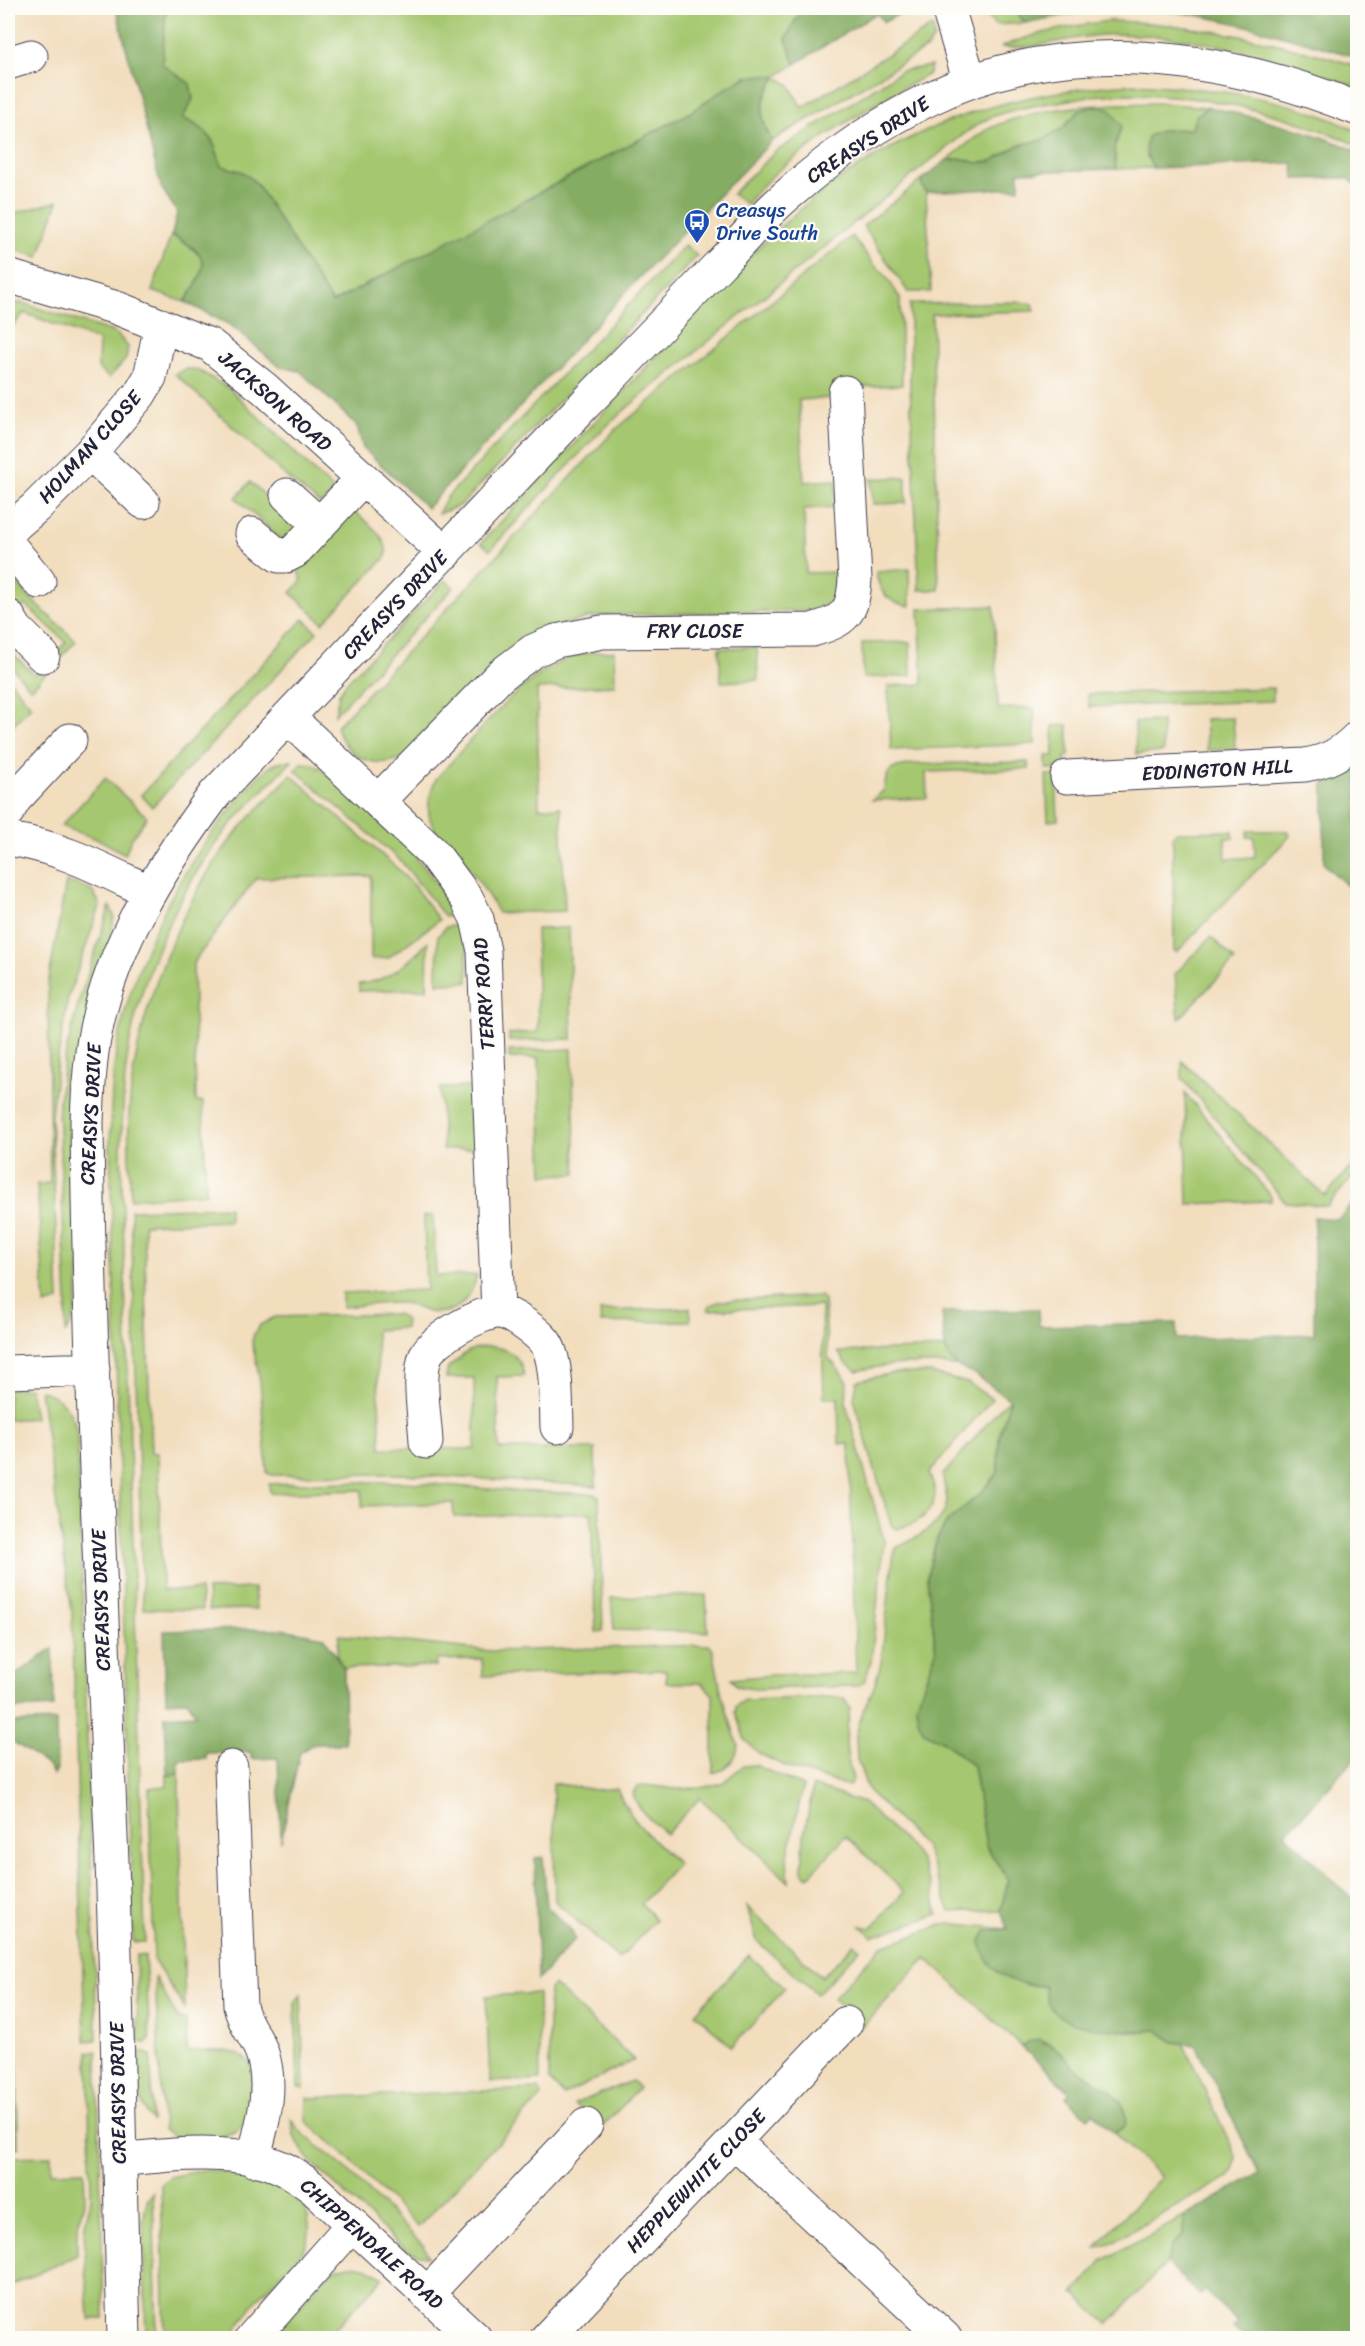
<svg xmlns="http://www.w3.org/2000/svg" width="1365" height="2346" viewBox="0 0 1365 2346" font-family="Sriracha,sans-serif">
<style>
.green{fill:#a5c770;stroke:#647456;stroke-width:1.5}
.forest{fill:#84ac62;stroke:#53674e;stroke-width:1.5}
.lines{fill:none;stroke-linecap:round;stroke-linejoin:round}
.minor-casing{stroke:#413e4e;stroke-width:35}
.minor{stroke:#fff;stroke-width:33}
.labels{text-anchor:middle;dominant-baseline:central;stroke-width:4.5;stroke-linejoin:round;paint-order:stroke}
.street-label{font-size:20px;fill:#22223b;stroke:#fdfcf7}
.transit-label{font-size:20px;fill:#164399;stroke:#fdfcf7;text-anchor:start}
</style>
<rect width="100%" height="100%" fill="#fdfcf7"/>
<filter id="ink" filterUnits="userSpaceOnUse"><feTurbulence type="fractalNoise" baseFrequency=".0167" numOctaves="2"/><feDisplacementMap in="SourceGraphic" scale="12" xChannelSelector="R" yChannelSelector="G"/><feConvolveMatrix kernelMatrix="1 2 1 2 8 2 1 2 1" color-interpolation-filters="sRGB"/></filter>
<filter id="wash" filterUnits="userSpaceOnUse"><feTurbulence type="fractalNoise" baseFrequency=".008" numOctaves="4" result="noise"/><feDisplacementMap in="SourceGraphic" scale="24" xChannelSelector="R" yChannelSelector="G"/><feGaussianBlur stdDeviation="1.35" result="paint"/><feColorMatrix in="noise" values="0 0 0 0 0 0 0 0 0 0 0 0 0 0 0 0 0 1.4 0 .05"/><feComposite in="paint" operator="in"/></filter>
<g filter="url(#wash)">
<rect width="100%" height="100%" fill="#f2ddbd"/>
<!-- green -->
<path class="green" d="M166 8H806L796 19 786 39 795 64 776 77 789 84 802 108 933 26 934 38 927 48 772 141C761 122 760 109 768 89L747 76 691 112 332 303 256 183 243 172 221 166C214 138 209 130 182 118L193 99 162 64Z
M980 8H1014L1025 23 995 25Z
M1109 21C1194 23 1277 41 1357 66V87C1292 63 1208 37 1138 35 1123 34 1107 34 1092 36 1062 39 1032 50 1001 47 1036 32 1072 26 1109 21Z
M931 66 929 74C877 102 824 134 778 171 766 181 756 193 746 204L732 194 775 152 901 71Z
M1134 84C1210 88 1289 96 1357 131V145C1281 110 1176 87 1091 96 1078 98 1064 101 1051 103 1030 106 1009 110 989 118 968 128 949 147 930 161L628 407 599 433 490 550 481 543C542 478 603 413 664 348 709 299 756 245 808 203 907 124 1009 91 1134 84Z
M1158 103 1208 107 1196 116 1192 129 1163 130 1146 156 1154 168 1116 169 1114 148 1122 126 1071 118 1062 129 1042 140 1019 145 992 161 977 163 964 159 947 160C963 148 979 132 997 125 1047 105 1105 104 1158 103Z
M923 179 922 186 926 192 931 292H908L863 226Z
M58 201 39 257 8 248V215Z
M171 235C213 259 209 265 185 302L152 291Z
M852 236 875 266 884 273 900 298 902 385 832 388V398L799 400 804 482 836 480V507L804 509 806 573 841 572C838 597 835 604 809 611L611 615 586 618 547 630 405 757C374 770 348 759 336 727L615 430Z
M685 245 697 256 461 505 438 514 447 497Z
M1018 302 1033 304 1035 311 932 314 939 590H919L910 384V304Z
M14 303H22L113 332 119 336 128 347 126 359 109 378 98 368 99 341 24 313 8 331V305Z
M185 369 198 370 230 389 335 492 320 504 290 480 175 374Z
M906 477V503L873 504 871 479Z
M250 482 298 524 291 541 280 539 236 498Z
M353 510C366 522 390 537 386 557L323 623 291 593 302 580 296 567Z
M909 569 910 606C888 603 879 593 876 572Z
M8 571 31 599 76 641 31 689 8 663V649L35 675 66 642 26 605 19 610 8 601Z
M445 580 454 587 335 714 339 694 345 684Z
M994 606 998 708H1034L1035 744 891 750 888 686 923 684 919 609Z
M304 619 317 632 152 807 141 795Z
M910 642 911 676 863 678 862 643Z
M757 647 758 680 721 682 719 648Z
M614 651 615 685 537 689 539 808 561 807 565 911 498 913C488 894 476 876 462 859 451 847 435 835 430 819 426 805 430 792 436 779 476 736 524 669 582 654 592 651 604 652 614 651Z
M8 678 31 706 8 730Z
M1273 688V701L1089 707 1088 694Z
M1233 718 1235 749 1207 750 1205 719Z
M1162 721 1163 752 1136 754 1135 722Z
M1068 725 1069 756 1065 757V768L1046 769V756H1054L1053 726Z
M282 761H292C264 790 232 819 209 853 172 907 144 972 131 1036 123 1074 123 1112 121 1150L145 1942H133L110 1151C111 1115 111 1078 118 1042 135 957 175 877 230 810 242 795 263 766 282 761Z
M1028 762 1029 769 926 772 927 798 872 800 884 790C886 766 894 767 915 764Z
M301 763 313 764 322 769 414 854 460 914 445 917 401 861 295 770Z
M291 775 397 868 414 886 439 920 388 958 371 959V876L256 878 193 963 196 1102H203L206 1193 131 1199C129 1163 127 1126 131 1090 140 1008 179 908 229 842 247 818 270 797 291 775Z
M1046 775H1056L1058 820 1048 821Z
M105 778 147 817 132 838 125 854 102 841 61 826Z
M1233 831V838H1225L1226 859 1255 857 1254 837H1247L1248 831H1288L1290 836 1177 952 1174 951 1173 836 1177 832Z
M66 882C84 886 94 887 100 906L68 998 57 1063 51 1116 59 1301 45 1305 37 1184 50 1183 48 984Z
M110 906 114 916 112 929 76 1310 73 1321 65 1334 67 1302 58 1109 64 1060 79 1001Z
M463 924 467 947 468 982 437 983 438 936 446 927Z
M569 928 572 1039 509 1041V1034L538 1032 536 929Z
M1211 937 1235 960 1179 1019 1175 974Z
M428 942 427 989 359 991V984C388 982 408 963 428 942Z
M572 1049 576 1174 543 1175 539 1058H509V1051Z
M1182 1061 1325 1196 1357 1160V1172L1327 1206 1285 1202 1182 1078Z
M475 1087 477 1148 443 1150 440 1088Z
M1185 1093 1271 1196V1201L1188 1204Z
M229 1207V1221L144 1224 151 1453H158L162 1590H200L202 1610 143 1609 131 1210Z
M433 1215 436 1276 477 1275C471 1300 456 1316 429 1312 420 1310 411 1303 402 1303 383 1302 362 1306 342 1307V1293L426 1290 424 1216Z
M820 1296 824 1300 828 1357 847 1380 846 1404 884 1541 871 1662 864 1682 857 1686 753 1689 737 1686 731 1679 771 1675 856 1673 849 1444H839L838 1398H824L821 1306 708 1310V1306L721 1301Z
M690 1308V1321L601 1323 600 1311Z
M397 1314 405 1320V1328L376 1330 381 1448 475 1449 474 1378H446L448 1368C455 1362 463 1354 471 1350 494 1341 521 1350 524 1376L497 1377 499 1449H595L596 1486 401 1474 272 1475 267 1473 260 1381 252 1342 254 1334 260 1325 275 1317Z
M945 1348 949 1357 956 1366C919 1362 893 1363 856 1371L845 1362 838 1352Z
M892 1373H930L968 1383 992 1399 929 1473C931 1479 935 1486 935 1492 935 1514 915 1525 896 1529L891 1525 854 1399 857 1381Z
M30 1388 35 1418 8 1420V1389Z
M40 1390C61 1397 71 1409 77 1431L97 2040 85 2041 72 1612Z
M1010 1400 999 1437 998 1473 981 1493 947 1522 937 1539 932 1555 927 1577 936 1651 925 1680 924 1732 944 1742 973 1766 986 1846 1008 1880 1001 1910 950 1912 925 1847 868 1790 857 1759 856 1736 862 1713 874 1687 881 1663 893 1559 896 1548C915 1538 944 1526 947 1502 947 1494 943 1484 943 1475L1001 1407Z
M350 1482H407L514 1491 594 1494 599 1496 603 1631 596 1632 591 1513 454 1517 453 1503 362 1506V1490L270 1493 269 1484Z
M254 1588 256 1609 209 1610 207 1590Z
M706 1595 708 1632 614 1630 611 1598Z
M339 1635 491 1651 709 1645 713 1650 722 1696 738 1745C737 1758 727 1770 713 1773V1695L702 1683H666V1670L483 1676 482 1659 436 1660V1666L344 1668 337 1657Z
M837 1697 844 1699 850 1708C845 1736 844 1751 853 1779L849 1786 789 1768 760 1754 745 1740 735 1712 736 1706 745 1700Z
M755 1765 803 1786 787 1860 789 1882 700 1798 666 1834C653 1822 637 1811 633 1793L637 1787 644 1785 677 1789 700 1788 722 1783 743 1766Z
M179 1774V1789L185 2009 154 1961 149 1788 167 1786V1775Z
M553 1783 596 1790 617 1788C628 1820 655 1841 678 1864L641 1904 656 1919 619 1959 555 1901Z
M813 1786 863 1803 909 1845 920 1860 931 1886 938 1914 872 1937 861 1926 871 1928 904 1892 846 1836 808 1877 802 1871 804 1836Z
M747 1907 822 1977 854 1944 860 1949 817 1994 757 1941Z
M948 1923 1007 1929 1024 1985 1045 1986 1083 2025 1133 2032 1157 2030 1174 2042 1183 2043 1236 2156 1234 2168 1229 2177 1107 2245 1095 2248 1161 2177 1114 2133 1125 2126C1118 2112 1111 2098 1101 2086 1095 2077 1082 2074 1074 2068 1059 2055 1045 2026 1022 2047L926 1958 863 2026 833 1998 882 1946Z
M136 1955 145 1956 150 2040 145 2043 138 2042Z
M749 1955 785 1988 732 2047 695 2013Z
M155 1977 178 2019 186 2020 187 2052C213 2052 233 2044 252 2065 252 2079 254 2097 251 2111 246 2139 197 2144 175 2137 171 2136 167 2132 163 2130Z
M554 1985 634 2060 564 2095 549 2080V1989Z
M538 1993 540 2080 490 2082 486 1996Z
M301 1994 304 2088 298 2087 295 2003Z
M97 2051 104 2319H89L84 2230 91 2199 88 2052Z
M141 2051 151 2056 152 2121C136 2104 140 2079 139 2057Z
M632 2081 639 2088 601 2128 574 2104Z
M539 2089 542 2096 418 2227 342 2152 306 2121 307 2098Z
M291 2120 303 2134 345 2168 424 2246 429 2256 419 2255 405 2249 316 2167 302 2150 294 2135Z
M51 2156V2172L84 2171 85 2198 77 2229V2255L8 2287V2157Z
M203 2170C237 2172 301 2174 308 2218 310 2229 310 2239 304 2249 296 2262 284 2272 273 2283 256 2299 242 2318 232 2338H165L161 2185 170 2177Z
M153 2192 157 2338H146L143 2220 147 2201Z
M1184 2217 1183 2235 1171 2246 1166 2263 1108 2324 1074 2293 1103 2260Z
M351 2265C365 2266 373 2269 383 2278L326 2338H271L325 2277 337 2268Z"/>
<!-- forest -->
<path class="forest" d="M116 8H166L162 64 190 84 193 99 183 118C209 130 214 138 221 166L243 172 256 183 332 303 691 112C716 96 744 68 776 77 760 101 757 115 772 141L632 285 427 508 363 448 357 426 300 371 280 367 232 326 185 302C208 267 214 257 172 235L177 212 161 187Z
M806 8H911L884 22 877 13 795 64 786 39 796 19Z
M1014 8H1357V57C1292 39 1225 16 1157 10 1113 6 1068 14 1025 23Z
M1093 106 1109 108 1122 126 1114 148 1116 169 1019 172V188L926 192 922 186 923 179 947 160 964 159 977 163 992 161 1019 145 1042 140 1062 129 1079 111Z
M1208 107C1260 118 1309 130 1357 151V186L1348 178 1294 179 1293 163 1154 168C1146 156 1143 150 1148 136L1163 130 1192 129 1196 116Z
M1357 764V895L1324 864V783Z
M1357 1200V1756L1285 1834 1357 1903V2338H1245L1233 2328 1238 2322 1205 2291 1200 2295 1166 2263 1171 2246 1183 2235 1184 2217 1259 2173 1196 2045 1174 2042 1157 2030C1131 2032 1064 2032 1049 2005 1046 2000 1046 1991 1045 1986 1012 1984 991 1978 980 1943L986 1931 1007 1929 1001 1910 1008 1880 986 1846 973 1766 944 1742 924 1732 918 1720 916 1706 936 1651 927 1577 937 1539 947 1522 981 1493 998 1473 999 1437 1010 1400 975 1374 956 1366 949 1357 945 1348 942 1312 1038 1309 1039 1326 1176 1323 1177 1339 1314 1334V1217L1338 1219Z
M249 1629H282L324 1637 344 1668 345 1744H313L300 1752 281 1841 278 1758 251 1759V1752L206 1753V1759L179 1760V1774L167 1775 165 1716 196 1714 187 1701 166 1702 164 1631Z
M53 1648 54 1707 8 1709V1681Z
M56 1721 57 1770 54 1775 48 1766 8 1738V1723Z
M543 1857 547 1907 571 1930 575 1939 538 1980 535 1858Z
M1039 2039 1061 2052 1074 2068 1111 2091 1121 2103 1127 2119 1125 2126 1114 2133 1093 2113 1088 2118 1066 2097 1070 2092 1022 2047 1028 2042Z
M8 2060H17L18 2148H8Z"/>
</g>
<g filter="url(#ink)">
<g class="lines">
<defs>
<path id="minor" d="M948 8 970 82
M8 63 31 56
M8 276 117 308 210 345 265 389 445 553
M90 453 143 502
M287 495 319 524
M8 531 35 508 90 453 140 394 150 377 161 325
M252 534 279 556H286L294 552 362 479
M8 544 39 582
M8 616 16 629 43 656
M288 717 433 853 467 899 477 919 484 951 498 1312
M1067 777 1305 765C1328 761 1341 754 1358 737
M379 800 501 675 533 651 556 641 602 632 812 630C845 621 853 613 855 579L845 392
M8 811 15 799 70 740
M8 839C62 847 101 869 150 892
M8 1372 93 1369
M426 1442C425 1418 417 1377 426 1355 433 1339 483 1311 499 1312 512 1313 537 1332 545 1342 558 1359 556 1405 557 1427
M231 1767 240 2006C245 2027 256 2036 262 2053 274 2089 262 2125 253 2160
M734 2141 945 2338
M119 2160C166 2155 236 2147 280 2167 292 2172 302 2180 312 2187L475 2338
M427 2294 586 2125
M124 2338C119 2163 118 1988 110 1813 101 1583 89 1352 87 1122 88 1094 89 1067 94 1039 110 948 161 867 215 794 338 664 461 534 584 405 630 358 675 311 720 264 743 240 765 213 791 192 832 156 879 123 929 99 1065 32 1222 54 1358 109
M252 2338 353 2224
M547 2338 846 2023"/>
</defs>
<!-- minor casing -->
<use href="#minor" class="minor-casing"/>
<!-- minor -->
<use href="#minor" class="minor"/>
</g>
</g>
<!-- icons -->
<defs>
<symbol id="bus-pin" viewBox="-11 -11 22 30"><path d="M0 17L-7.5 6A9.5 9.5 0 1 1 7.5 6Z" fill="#1a4fb4" stroke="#fdfcf7"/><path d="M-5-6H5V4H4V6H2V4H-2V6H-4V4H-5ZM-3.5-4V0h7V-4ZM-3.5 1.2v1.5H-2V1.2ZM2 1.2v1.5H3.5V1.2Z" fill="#fff"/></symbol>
</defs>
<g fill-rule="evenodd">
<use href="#bus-pin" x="682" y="207" width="30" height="40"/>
</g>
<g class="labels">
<!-- street labels -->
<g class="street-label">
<text transform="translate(868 140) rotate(-33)">CREASYS DRIVE</text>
<text transform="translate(275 401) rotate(41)">JACKSON ROAD</text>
<text transform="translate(90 447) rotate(-48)">HOLMAN CLOSE</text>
<text transform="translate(395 605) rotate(-46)">CREASYS DRIVE</text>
<text x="695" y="631">FRY CLOSE</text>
<text transform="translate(1217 770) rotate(-3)">EDDINGTON HILL</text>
<text transform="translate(484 994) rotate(-94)">TERRY ROAD</text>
<text transform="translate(91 1114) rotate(-87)">CREASYS DRIVE</text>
<text transform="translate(101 1600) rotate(-92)">CREASYS DRIVE</text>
<text transform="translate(118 2093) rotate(-91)">CREASYS DRIVE</text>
<text transform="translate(696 2181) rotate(-46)">HEPPLEWHITE CLOSE</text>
<text transform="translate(372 2244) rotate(42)">CHIPPENDALE ROAD</text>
</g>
<!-- transit labels -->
<g class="transit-label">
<text x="716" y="210">Creasys<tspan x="716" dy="23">Drive South</tspan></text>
</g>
</g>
<!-- margin -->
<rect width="1365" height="2346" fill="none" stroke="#fdfcf7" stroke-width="30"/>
</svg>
